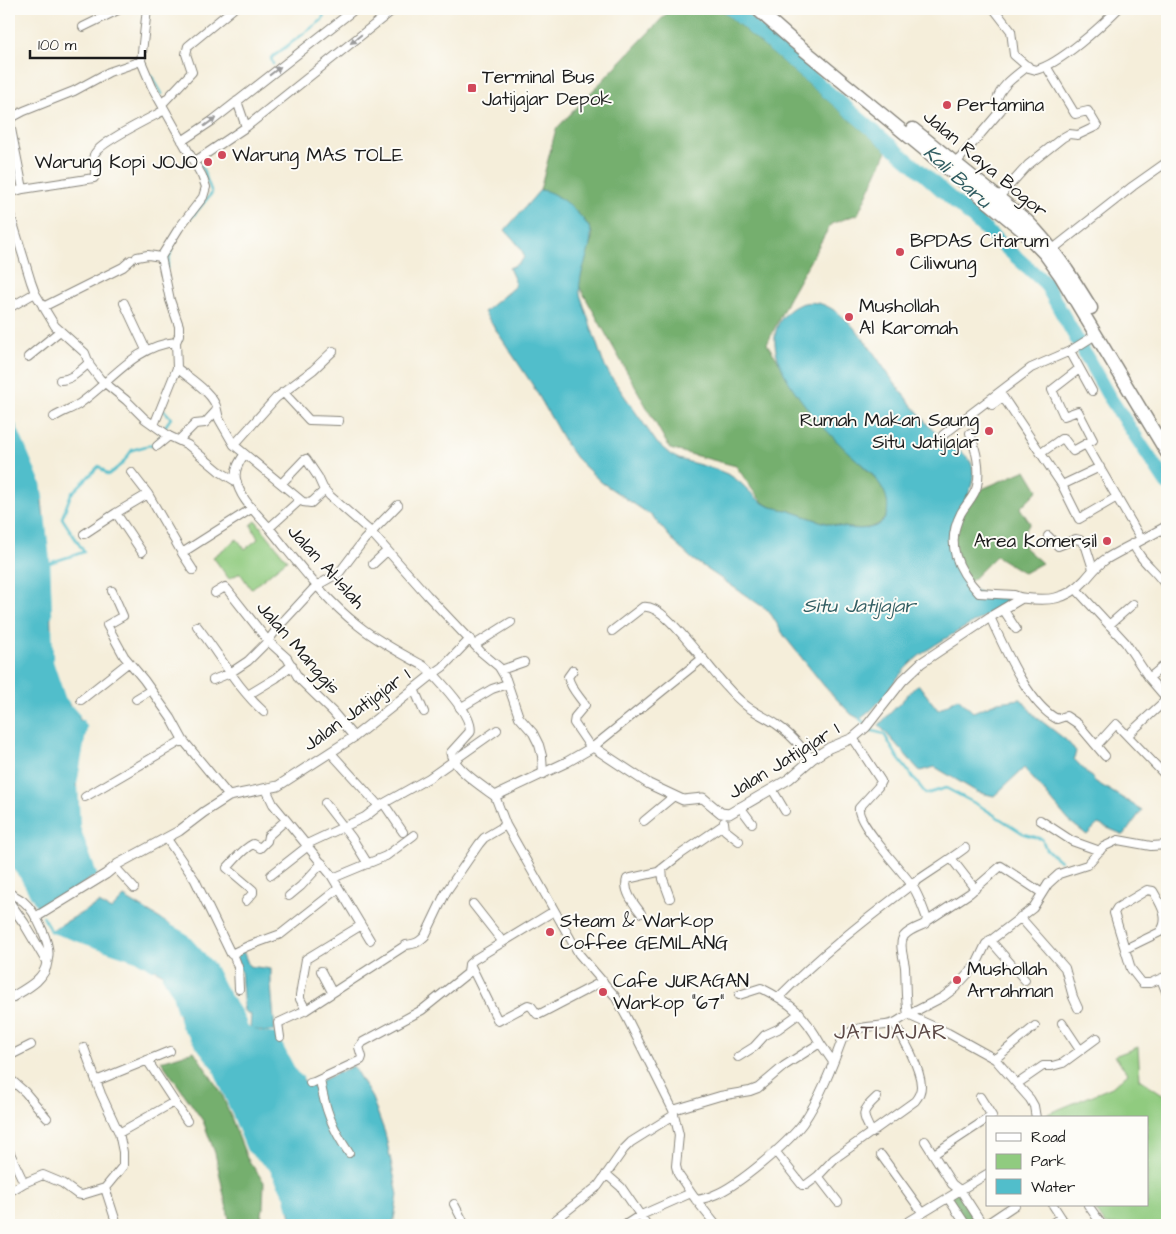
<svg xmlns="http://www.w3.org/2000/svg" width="1176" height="1234" viewBox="0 0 1176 1234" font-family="'Architects Daughter',sans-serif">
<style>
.green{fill:#90cb7f;stroke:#56744e}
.forest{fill:#74af6e;stroke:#486645}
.water{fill:#51becb;stroke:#366d74}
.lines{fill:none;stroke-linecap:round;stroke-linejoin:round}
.stream{stroke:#51becb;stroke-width:2.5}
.river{stroke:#51becb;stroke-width:14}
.minor-casing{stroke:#88857b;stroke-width:10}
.tertiary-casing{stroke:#88857b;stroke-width:11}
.trunk-casing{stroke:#88857b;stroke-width:15}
.minor{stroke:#fff;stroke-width:8}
.tertiary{stroke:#fff;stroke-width:9}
.trunk{stroke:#fff;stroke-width:12}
.oneway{fill:#999}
.poi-dot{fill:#d1495b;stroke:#fdfcf7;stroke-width:2}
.labels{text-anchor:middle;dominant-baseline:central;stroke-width:4;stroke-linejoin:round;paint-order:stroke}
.poi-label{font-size:19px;fill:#1c1c1c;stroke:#fdfcf7;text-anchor:start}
.street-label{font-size:19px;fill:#1c1c1c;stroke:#fdfcf7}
.water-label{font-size:20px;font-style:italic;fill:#315d62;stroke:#fdfcf7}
.quarter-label{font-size:21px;letter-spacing:1px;fill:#5d4a47;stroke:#fdfcf7}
</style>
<rect width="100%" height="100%" fill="#fdfcf7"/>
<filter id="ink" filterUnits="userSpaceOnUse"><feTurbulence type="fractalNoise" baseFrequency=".02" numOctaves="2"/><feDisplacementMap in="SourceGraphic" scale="10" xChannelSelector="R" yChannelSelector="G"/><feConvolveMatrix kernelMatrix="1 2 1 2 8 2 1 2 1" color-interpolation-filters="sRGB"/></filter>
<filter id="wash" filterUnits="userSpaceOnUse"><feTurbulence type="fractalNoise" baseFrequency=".0096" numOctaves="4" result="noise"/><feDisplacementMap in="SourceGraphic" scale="20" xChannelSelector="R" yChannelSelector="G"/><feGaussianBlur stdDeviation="1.12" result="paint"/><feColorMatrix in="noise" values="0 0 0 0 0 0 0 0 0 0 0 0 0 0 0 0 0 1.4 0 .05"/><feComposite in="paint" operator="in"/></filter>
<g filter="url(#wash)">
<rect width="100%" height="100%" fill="#f5eeda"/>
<!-- green -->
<path class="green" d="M256 521 287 560 251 589 240 573 229 579 213 557 237 539 245 549 258 539 251 525Z
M1138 1047 1140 1079 1167 1097V1225H1106L1092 1205H1147V1118H1038L1112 1087 1128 1073 1114 1056Z"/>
<!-- forest -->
<path class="forest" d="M671 9H720L887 151 858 214 831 224 788 300 767 344 820 422 880 483C887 494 893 507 884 519 868 541 814 519 793 512 784 508 772 510 764 503 755 496 743 475 736 466L670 449 578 284 591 242C592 239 593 234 591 231 588 219 553 190 540 190L556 129Z
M1026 470 1038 490 1020 508 1030 523 1022 536 1025 548 1042 563 1024 573 996 556 968 584 956 569 948 549 953 521 968 495Z
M194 1051 222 1094 247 1158 264 1182 263 1208 260 1225H226L230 1223 215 1153 203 1121 161 1061Z
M952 1184 983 1225H966L948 1198Z"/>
<!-- water -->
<path class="water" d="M540 190C556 190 585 217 591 231 593 252 577 272 580 294L603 362 610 375 657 443 671 455 679 459C695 464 712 467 727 474 741 480 750 494 763 503 772 509 782 508 793 512 814 519 851 534 873 527 892 522 890 499 881 486 873 473 860 463 849 453 821 426 742 347 790 310 829 280 869 346 886 371 896 385 906 399 917 411 923 418 928 426 935 432 945 440 968 453 972 465 977 487 963 502 954 520 944 541 949 563 964 579 967 582 970 587 973 589 981 594 1000 595 1009 598 1001 608 989 614 978 620 956 633 931 645 912 662 893 679 882 705 860 719L851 714 825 687 785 637 769 611 692 559 675 543 652 516 601 482 576 458 566 444 532 384 484 312 514 287 515 281 509 268C514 266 520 263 523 259 527 252 510 236 505 230Z
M9 420 15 425 40 484 49 563 52 662 64 698 86 727 76 781 79 828 96 875 61 898 40 909 21 877 9 863Z
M918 684 938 710 958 698 973 712 998 702 1021 699 1035 716 1066 740 1076 751 1074 759 1096 782 1142 810 1124 835 1098 824 1087 835 1069 821 1024 768 994 796 977 792 935 767 920 771 879 725Z
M124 897 185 934 213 965 225 989 241 1013 247 1027 260 1033 276 1035 296 1073 310 1086 353 1066 372 1098 385 1133 398 1195 393 1225H293L286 1197 270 1168 248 1150 214 1068 182 1026 173 993 162 973 137 960 50 931 99 903 111 910Z
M243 951 249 966 271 969V985L275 1031 264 1032 250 1028 251 1015 244 1011 241 971 235 955Z"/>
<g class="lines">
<!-- stream -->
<path class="stream" d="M273 64 271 58 322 20 324 14 330 9
M151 75 162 94
M191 218 212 193 201 164
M167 268 172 247
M163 409 171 418 164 428
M9 420 15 425 40 484 42 499
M44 517 49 563 51 616
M49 563 84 552 62 518 71 494 99 466 108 475 122 464 132 450 157 443 161 436
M51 629 52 662 64 698 68 703
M71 707 79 716
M860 719 873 731 884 734 898 758 926 794 946 788 980 806 1024 834 1042 839 1046 849 1060 861
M76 783 86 727 82 721
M77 788 79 828 96 875 94 877
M9 863 21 877 40 911
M43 916 50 931 137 960 153 969
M158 922 159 920 185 934 213 965 225 989 241 1013 247 1027 260 1033 276 1035 296 1073 302 1078
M163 976 173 993 178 1012
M180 1018 182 1026 214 1068 248 1150 270 1168 286 1197 289 1209"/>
<!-- river -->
<path class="river" d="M731 9 916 167 1045 283 1108 395 1167 484"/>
</g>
</g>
<g filter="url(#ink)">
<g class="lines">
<defs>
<path id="minor" d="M147 9 141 61 152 87 202 176 206 187 203 197 179 228 161 257 170 300 179 326V335L176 342 177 368 154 425
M994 9 1011 31 1014 55 1029 68 1036 70C1061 63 1100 27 1118 9
M83 27 120 9
M237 101 246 127
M162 104 192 72 186 54 188 46 233 9
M9 119 24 111 74 91 109 72 141 61
M9 119 23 189
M182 141 212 121 355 9
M194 162 246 127 394 9
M956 163 1001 110 1002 107 997 100C1000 86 1017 75 1028 66
M9 193 23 189 94 178C98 171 91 163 94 155 98 143 152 117 165 110
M998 198 1028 165 1062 138 1069 134 1078 135 1097 126 1088 111 1075 114 1046 66
M9 203 12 220 31 282 35 293 55 326 85 353 90 366 100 379 126 400 145 419 169 436 188 445 219 471 237 482
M1053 249 1133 186 1167 162
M137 257 148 255 161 257
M124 303 146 350
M43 307 123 267 131 260
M9 308 35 293
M1070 351 1092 391
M28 357 60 331
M177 368C189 378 215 394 217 410L205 423 195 424 179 440
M60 380C72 380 80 370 89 363
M283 392 309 420 339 421
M992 405 1003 397 1062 485 1100 467
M217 410 219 419 234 445 303 502 311 503 325 490
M54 417C62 412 71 409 79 404 111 382 135 345 176 342
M970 433C976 451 981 467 977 486 975 496 966 504 961 513 945 544 957 569 979 593L1014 595 1022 598
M943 435 1031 368 1070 351 1097 334
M1086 444 1141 539
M234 445 276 398 313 370 333 351
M157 446 169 436
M1041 453 1061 439H1064L1073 451 1093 440 1078 411 1064 416 1052 390 1079 369
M244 455C239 462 234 470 236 479 240 500 257 513 270 529 298 563 324 599 359 626 379 642 402 654 424 666L433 674 443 667 470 639
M131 472 148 494
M282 483 304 460 306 459 318 477 323 488 330 496 371 532 427 595 481 652 499 667 506 679 519 717 533 733 539 745 542 756 543 774
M1062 485 1079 519 1117 497
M116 513 142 552
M269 528 300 500
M84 534 116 513 148 494 182 553 251 509
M1048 536 1058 546 1076 539 1080 540 1086 547 1093 569
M1133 543C1140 562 1158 571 1167 588
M182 553 193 570
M373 564 387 551
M1076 589 1125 642 1149 678 1167 699
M112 591 123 616 107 625 124 656 144 680 171 718 183 740 229 796
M215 593 225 587 227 589 268 641 287 658 299 679 333 712 354 737
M1003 609 1016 629
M990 617C1004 647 1028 704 1057 719L1066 716 1078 724 1105 756
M1109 625 1133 604
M197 626C219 654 237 688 264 712
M612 631 643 607C661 604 686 640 697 652 713 670 726 689 744 704 753 712 766 717 776 724 791 734 801 747 812 759
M476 644 511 622
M501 670 524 662
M573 670 568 677C571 689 579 696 585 705L575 717 574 723 591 748
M1149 678 1167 663
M213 680 230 673 248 661 268 641 279 626 316 586 339 573 364 540 398 505
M414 689 424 712
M248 695 276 678 292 665
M136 699 151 690
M81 700 129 662
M460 708 492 689 507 684
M1128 735 1167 699
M853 738 881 781 878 787 859 808C856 823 901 869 911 884 918 893 923 908 927 919L925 924C918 927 909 930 904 936 898 944 904 958 905 967 906 984 905 998 908 1015L943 997 955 988 976 965 986 944 1033 908 1048 884 1059 874 1087 865 1103 847 1118 840 1151 846 1167 845
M1097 745 1116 724 1167 777
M593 747 703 658
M331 753 379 806
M266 789 273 804 331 875 370 940
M772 789 785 811
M495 796 506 825 579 954 615 996 626 1016 673 1110 679 1135 676 1166 678 1174 696 1200 716 1225
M85 797 183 740
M325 803 352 838 368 864
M384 804 403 832
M740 807 752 823
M1040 820 1072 841 1100 851
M644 821 674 796
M724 822 725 830 739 841
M167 839 195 880 231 954 248 946 281 934 338 889
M307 844 365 817 379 806 429 778 497 730
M951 858 975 889
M115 867 134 888
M662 869 663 879 670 898
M271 875 308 846
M333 878 386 856 414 835
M1147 890 1153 891C1160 903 1171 919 1160 932L1125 949 1114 913 1117 908Z
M9 893C13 895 19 898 23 901 35 911 54 947 47 962
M289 896 301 886 322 863
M246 901 253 893V890L227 868C236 859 241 850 253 844L260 848 267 841 268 836 286 820
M473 904 502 941
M641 913C634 904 623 891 627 879L658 872 678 856 723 825
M1020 917 1065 968 1073 997 1078 1008
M926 922 970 893 1001 866 1042 893
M990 940 1025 980
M1125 949 1131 969 1142 983H1150L1167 976
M233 954 238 967 239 989
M470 964 498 1021 528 1005 531 1006 537 1014H540L603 981
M321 971 332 992
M1161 979 1167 994
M739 995 761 988C791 1003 804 1014 820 1043
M779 997C819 956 865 920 911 885 929 872 948 861 965 848
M306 1010 300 999V995L306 959 360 926
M1062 1023 1080 1050
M280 1037 278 1023 306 1010 406 945C415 944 418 943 425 936L446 892 479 844 484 838 506 825
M9 1056 31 1045
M738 1057 754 1047 765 1035 778 1029 800 1013
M995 1059 1035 1026
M147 1060 187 1121
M9 1078 25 1092 47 1118
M320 1080C325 1109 332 1128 349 1153
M96 1081 170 1051
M310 1083 314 1082 361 1060 362 1057 359 1047 363 1042 422 1010 468 973 469 964 475 959 554 911
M1017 1084 1043 1066H1052L1063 1063 1097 1038
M980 1097 992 1116
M673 1110 720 1096 750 1091 758 1088 784 1066 820 1043 833 1062
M119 1133 174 1102
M872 1133C861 1113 861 1112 877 1097
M925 1141 952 1184 961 1191 983 1225
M9 1151 24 1183
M775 1151 802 1185H806L818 1176 834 1159 915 1101C919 1096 921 1092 921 1086 921 1069 903 1037 894 1023
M934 1154 987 1119
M881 1155 922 1212
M606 1174 621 1187 647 1225
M818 1176 838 1202
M105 1188 117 1225
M9 1192 24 1183 43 1175 62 1183 77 1194 82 1195 105 1188 123 1166V1152L119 1133 101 1094 84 1048
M948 1198 966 1225
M696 1200C702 1199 708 1198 714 1195 738 1186 788 1143 803 1123 820 1098 832 1067 842 1040 854 1022 877 1029 894 1023 899 1021 903 1017 908 1015L948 1033 995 1059 1030 1099 1034 1106 1036 1118
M454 1204 465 1225
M1053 1205 1066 1225
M1088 1205 1102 1225
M549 1225 598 1186 624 1149 631 1142 674 1115
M625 1225 639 1216 691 1193
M903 1225 987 1174
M985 1225 1015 1205
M1050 1225 1061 1217"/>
<path id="tertiary" d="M9 902 24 923 47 962C45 981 23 990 9 999
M36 917 106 874 118 864 179 831 204 812 229 796 278 786 354 737 433 674C444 686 473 716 470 732L451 753C453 768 483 787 495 796L567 762 593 747 649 784 683 800 703 798 721 813 729 814 789 779 812 759 829 748 853 738 866 727 902 681 921 663 990 617 1022 598C1047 601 1066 601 1085 580 1092 572 1097 565 1106 559 1126 547 1147 538 1167 526"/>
<path id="trunk" d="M757 9 792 40 1022 230 1045 254 1060 275 1167 453
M913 129 1027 221C1053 247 1072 277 1091 308"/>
</defs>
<!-- minor casing -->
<use href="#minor" class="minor-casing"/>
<!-- tertiary casing -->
<use href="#tertiary" class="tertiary-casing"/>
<!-- trunk casing -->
<use href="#trunk" class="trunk-casing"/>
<!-- minor -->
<use href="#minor" class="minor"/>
<!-- tertiary -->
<use href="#tertiary" class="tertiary"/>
<!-- trunk -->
<use href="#trunk" class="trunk"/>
</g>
<!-- one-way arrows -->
<defs><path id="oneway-solid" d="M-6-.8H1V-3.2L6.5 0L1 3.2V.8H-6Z" transform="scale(1.25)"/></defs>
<g class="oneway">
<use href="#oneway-solid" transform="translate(356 39) rotate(141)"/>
<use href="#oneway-solid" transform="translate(275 71) rotate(-38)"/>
<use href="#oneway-solid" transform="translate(210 122) rotate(-36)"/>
</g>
</g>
<!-- markers -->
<g class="poi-dot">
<rect x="467" y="83" width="10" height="10" rx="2.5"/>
<circle cx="947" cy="105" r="5"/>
<circle cx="222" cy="155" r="5"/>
<circle cx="208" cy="162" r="5"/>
<circle cx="900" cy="252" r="5"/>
<circle cx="849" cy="317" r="5"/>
<circle cx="989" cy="431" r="5"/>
<circle cx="1107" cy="541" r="5"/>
<circle cx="550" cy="932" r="5"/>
<circle cx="957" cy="980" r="5"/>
<circle cx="603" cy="992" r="5"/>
</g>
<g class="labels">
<!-- poi labels -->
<g class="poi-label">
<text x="482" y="77">Terminal Bus<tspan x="482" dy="22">Jatijajar Depok</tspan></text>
<text x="957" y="105">Pertamina</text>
<text x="232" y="155">Warung MAS TOLE</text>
<text x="198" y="162" text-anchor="end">Warung Kopi JOJO</text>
<text x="910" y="241">BPDAS Citarum<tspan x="910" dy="22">Ciliwung</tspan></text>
<text x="859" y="306">Mushollah<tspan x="859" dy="22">Al Karomah</tspan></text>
<text x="979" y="420" text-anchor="end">Rumah Makan Saung<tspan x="979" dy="22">Situ Jatijajar</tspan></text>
<text x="1097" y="541" text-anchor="end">Area Komersil</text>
<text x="560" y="921">Steam &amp; Warkop<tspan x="560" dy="22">Coffee GEMILANG</tspan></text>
<text x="967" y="969">Mushollah<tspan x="967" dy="22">Arrahman</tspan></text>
<text x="613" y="981">Cafe JURAGAN<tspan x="613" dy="22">Warkop "67"</tspan></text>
</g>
<!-- street labels -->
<g class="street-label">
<text transform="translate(985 164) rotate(40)">Jalan Raya Bogor</text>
<text transform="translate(326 567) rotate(48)">Jalan Al-Islah</text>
<text transform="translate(298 648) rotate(49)">Jalan Manggis</text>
<text transform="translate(357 710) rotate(-36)">Jalan Jatijajar 1</text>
<text transform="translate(784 761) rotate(-32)">Jalan Jatijajar 1</text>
</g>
<!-- water labels -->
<g class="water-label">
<text transform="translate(957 177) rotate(42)">Kali Baru</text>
<text x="859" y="606">Situ Jatijajar</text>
</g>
<!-- quarter labels -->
<g class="quarter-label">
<text x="891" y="1032">JATIJAJAR</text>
</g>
</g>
<!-- margin -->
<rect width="1176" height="1234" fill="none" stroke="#fdfcf7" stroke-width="30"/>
<!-- legend -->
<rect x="986" y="1116" width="162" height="90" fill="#fdfcf7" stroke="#a3a29f"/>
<rect x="996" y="1133" width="25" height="8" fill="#ffffff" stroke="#a3a29f"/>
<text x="1031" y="1142" font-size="15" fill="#1c1c1c">Road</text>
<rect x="996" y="1154" width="25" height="15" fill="#90cb7f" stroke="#a3a29f"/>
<text x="1031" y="1166" font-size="15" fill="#1c1c1c">Park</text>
<rect x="996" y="1179" width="25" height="15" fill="#51becb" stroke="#a3a29f"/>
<text x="1031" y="1192" font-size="15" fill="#1c1c1c">Water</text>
<!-- scale -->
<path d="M30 50v8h115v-8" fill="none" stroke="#1c1c1c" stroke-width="2.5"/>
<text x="38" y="50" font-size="15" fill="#1c1c1c" stroke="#fdfcf7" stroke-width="4" paint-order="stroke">100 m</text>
</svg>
